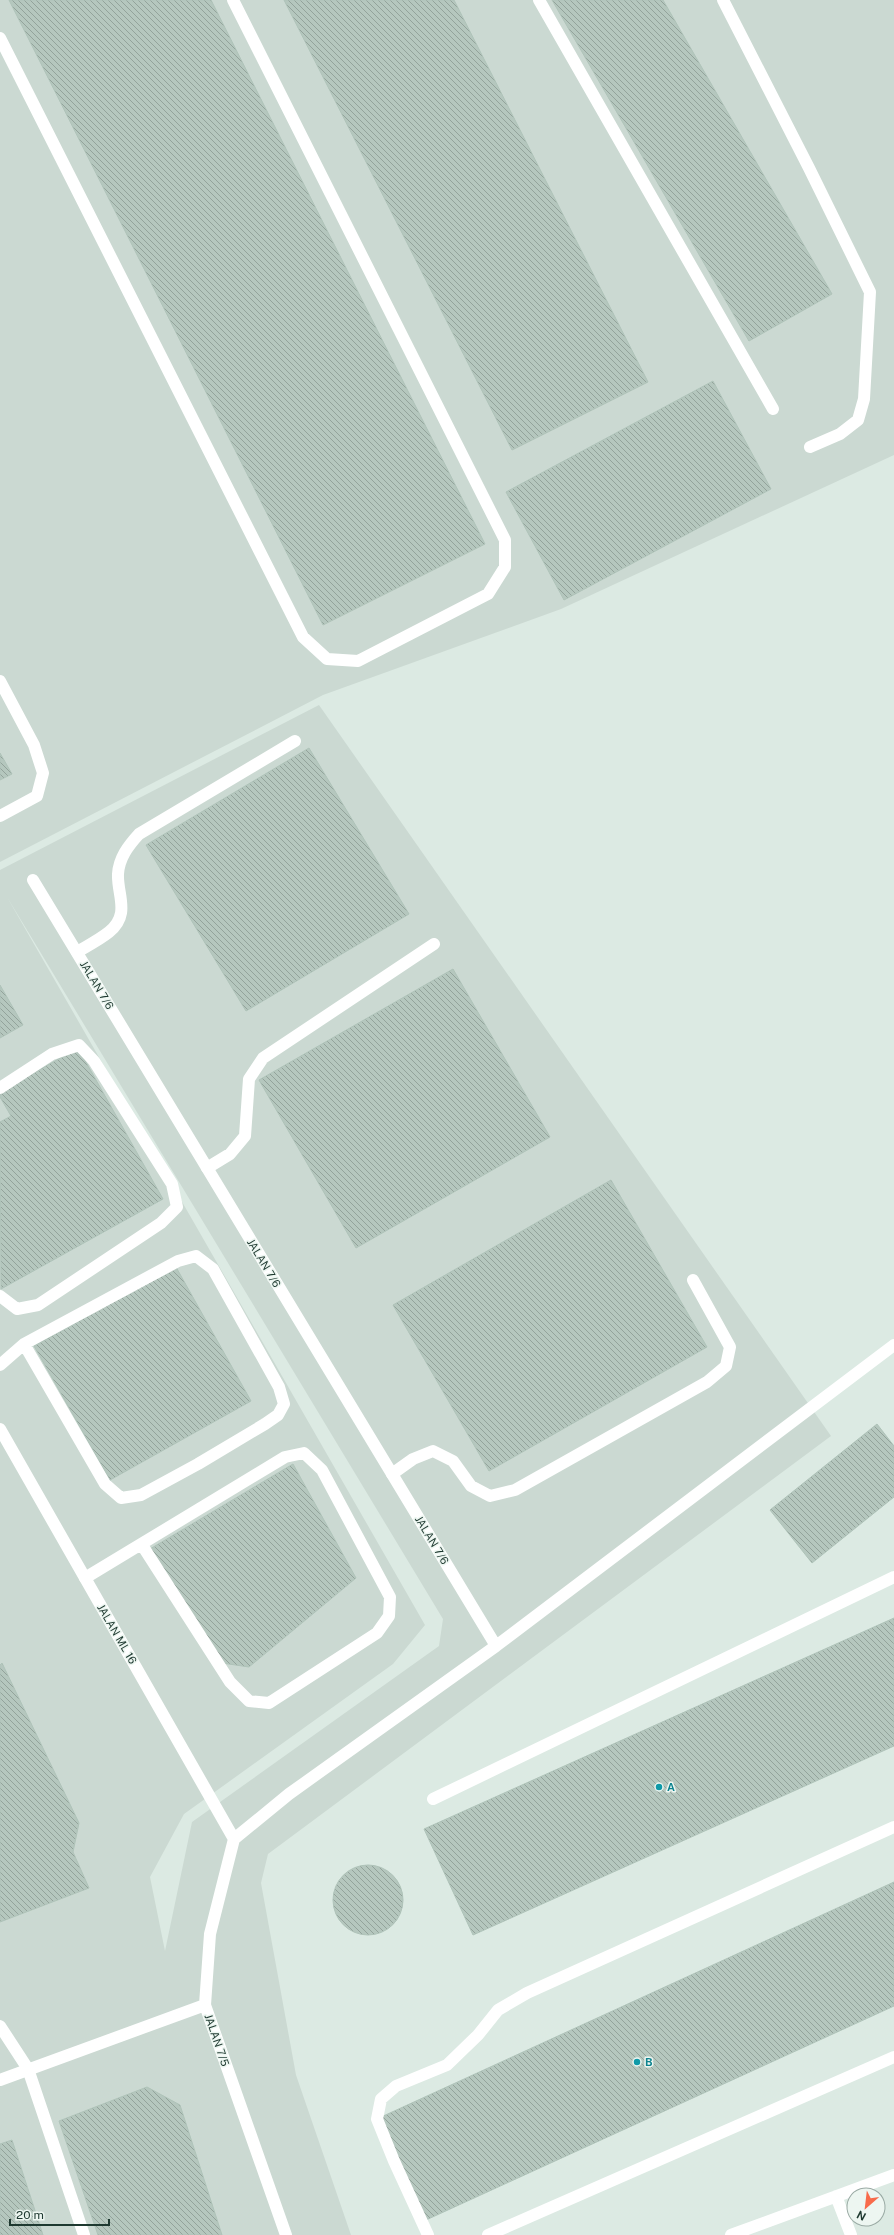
<svg xmlns="http://www.w3.org/2000/svg" width="894" height="2235" viewBox="0 0 894 2235" font-family="'Public Sans',sans-serif">
<style>
.built{fill:#cbd9d2;fill-rule:evenodd}
.building{fill:url(#building-back-hatch);stroke:#afc3b9}
.lines{fill:none;stroke-linecap:round;stroke-linejoin:round}
.service{stroke:#fff;stroke-width:12}
.minor{stroke:#fff;stroke-width:12}
.culture-dot{fill:#0f9aa8;stroke:#edf6f1;stroke-width:1.5}
.labels{text-anchor:middle;dominant-baseline:central;stroke-width:3;stroke-linejoin:round;paint-order:stroke}
.street-label{font-size:11px;fill:#1e3930;stroke:#edf6f1}
.culture-label{font-size:11px;font-weight:bold;fill:#0d838f;stroke:#edf6f1;text-anchor:start}
</style>
<defs>
<pattern id="building-back-hatch" width="6" height="6" patternUnits="userSpaceOnUse"><rect width="6" height="6" fill="#b5c7be"/><path d="M-1 5l2 2M0 0l6 6M5-1l2 2" fill="none" stroke="#93a39b"/></pattern>
</defs>
<rect width="100%" height="100%" fill="#dceae3"/>
<!-- built -->
<path class="built" d="M0 0H894V455L561 609 323 695 0 862Z
M319 705 831 1436 268 1854 261 1883 296 2075 351 2235H0V870ZM7 897 443 1619 439 1646 192 1822 165 1951 150 1877 184 1814 393 1664 425 1625Z"/>
<!-- building -->
<path class="building" d="M9 0H211L485 544 323 625Z
M284 0H454L648 382 512 450Z
M552 0H663L832 294 749 341Z
M713 381 771 489 564 600 506 492Z
M309 748 409 914 246 1011 146 845Z
M0 753 12 774 0 780Z
M453 969 550 1137 356 1248 259 1080Z
M0 985 23 1025 0 1038Z
M78 1048 163 1199 1 1289 0 1122 11 1116 0 1097V1092Z
M611 1180 707 1347 489 1471 393 1305Z
M176 1267 251 1401 110 1480 34 1346Z
M877 1424 894 1446V1497L812 1563 770 1510Z
M293 1464 356 1578 249 1667 222 1663 150 1549Z
M894 1618V1746L473 1935 424 1829Z
M2 1663 79 1823 73 1852 89 1888 0 1922V1665Z
M333 1900a35 35 0 1 1 70 0a35 35 0 1 1-70 0Z
M894 1882V2006L426 2220 379 2118Z
M147 2087 180 2105 222 2235H98L59 2121Z
M12 2140 43 2235H0V2144Z"/>
<g class="lines">
<!-- service -->
<path class="service" d="M539 0 773 409
M723 0 809 168 870 292 864 399 858 420 840 434 810 447
M0 38 303 637 327 659 358 661 488 594 505 567V540L233 0
M0 681 34 745 43 773 37 796 0 816
M77 952C87 946 99 940 109 932 131 914 117 895 118 874 119 858 128 846 139 834L295 741
M0 1088 52 1054 79 1045 94 1061 172 1184 177 1207 161 1223 38 1305 17 1309 0 1296
M207 1168 230 1154 245 1136 249 1079 263 1058 434 944
M0 1365 24 1344 178 1261 196 1256 213 1269 279 1387 284 1404 278 1415 265 1424 198 1464 141 1495 121 1498 105 1484 24 1344
M392 1474 413 1459 433 1451 453 1461 471 1486 490 1496 515 1490 707 1382 726 1366 730 1347 693 1280
M85 1578 285 1457 304 1453 322 1470 390 1597 389 1616 377 1633 269 1703 249 1701 230 1682 142 1545
M433 1799 894 1577
M0 2026 28 2069 84 2235
M428 2235 394 2161 377 2119 381 2099 396 2086 447 2065 478 2035 498 2010 527 1993 894 1827
M488 2235 894 2057"/>
<!-- minor -->
<path class="minor" d="M33 880 496 1646
M0 1429 234 1839
M0 2080 205 2005
M836 2196 851 2235
M286 2235 205 2005 210 1934 234 1839 289 1794 496 1646 894 1345
M731 2235 894 2175"/>
</g>
<!-- markers -->
<g class="culture-dot">
<circle cx="659" cy="1787" r="4"/>
<circle cx="637" cy="2062" r="4"/>
</g>
<g class="labels">
<!-- street labels -->
<g class="street-label">
<text transform="translate(97 985) rotate(59)">JALAN 7/6</text>
<text transform="translate(264 1263) rotate(59)">JALAN 7/6</text>
<text transform="translate(432 1540) rotate(59)">JALAN 7/6</text>
<text transform="translate(117 1634) rotate(60)">JALAN ML 16</text>
<text transform="translate(217 2040) rotate(71)">JALAN 7/5</text>
</g>
<!-- culture labels -->
<g class="culture-label">
<text x="667" y="1787">A</text>
<text x="645" y="2062">B</text>
</g>
</g>
<!-- north arrow -->
<g transform="translate(866 2207) rotate(208)"><circle r="19" fill="#edf6f1" stroke="#9aaaa4"/>
<path d="M0-3L7 15L0 10L-7 15Z" fill="#f86b4b"/>
<text y="-6" font-size="11" font-weight="bold" text-anchor="middle" fill="#1e3930">N</text>
</g>
<!-- scale -->
<path d="M10 2219v6h99v-6" fill="none" stroke="#1e3930" stroke-width="2"/>
<text x="16" y="2219" font-size="12" fill="#1e3930" stroke="#edf6f1" stroke-width="3" paint-order="stroke">20 m</text>
</svg>
